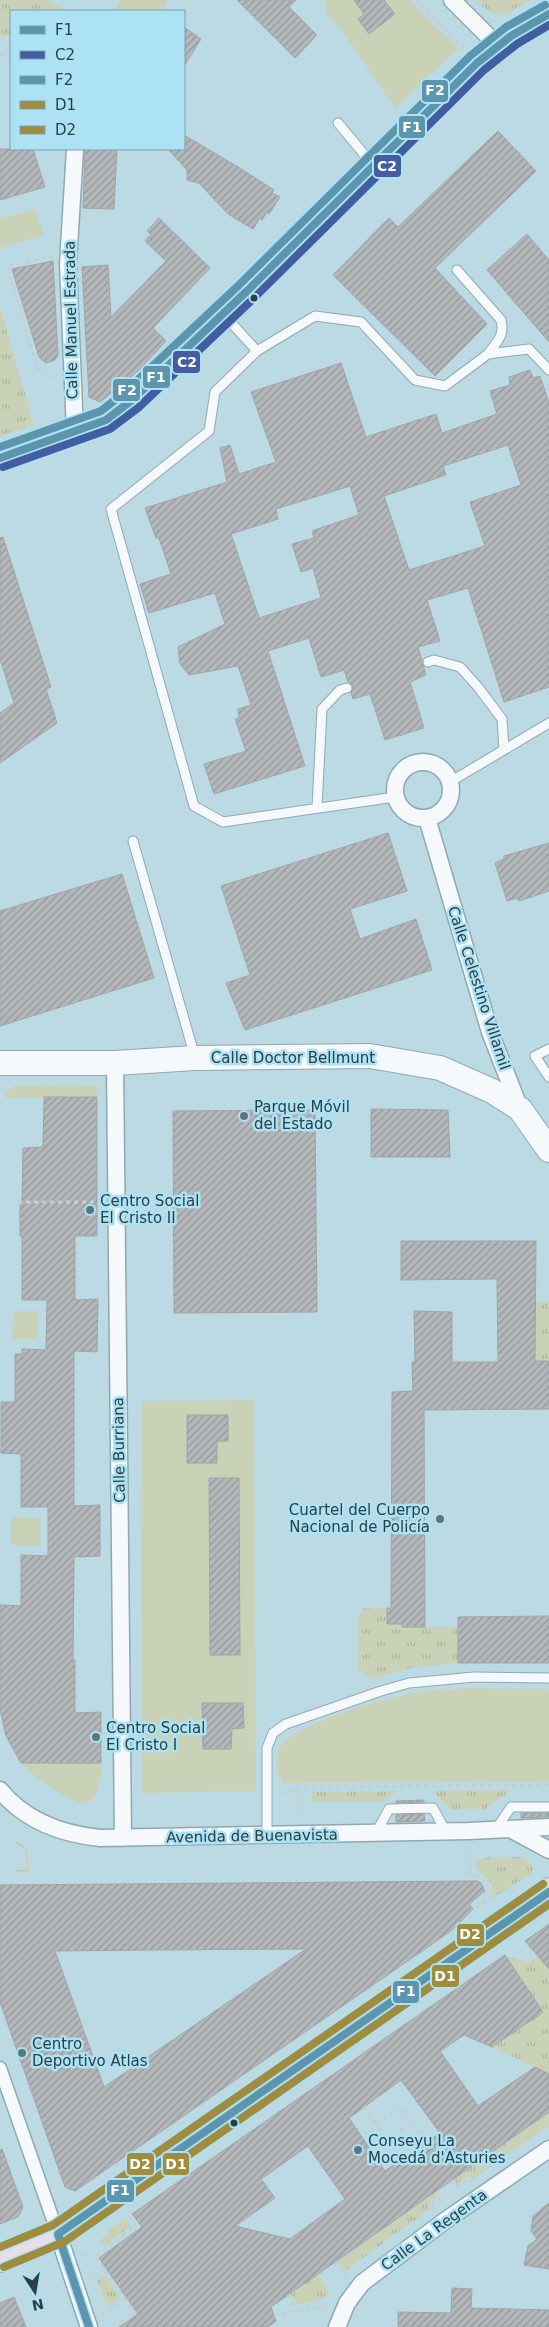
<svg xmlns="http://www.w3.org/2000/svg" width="549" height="2327" viewBox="0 0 549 2327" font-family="'DejaVu Sans',sans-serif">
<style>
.grass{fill:url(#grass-tufts)}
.garden{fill:#c9d1b6}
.building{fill:url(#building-hatch);stroke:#a0a5a6;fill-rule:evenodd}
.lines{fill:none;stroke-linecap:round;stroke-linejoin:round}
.service-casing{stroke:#91a8af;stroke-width:11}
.pedestrian-casing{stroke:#91a8af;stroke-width:15}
.minor-casing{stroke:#91a8af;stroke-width:19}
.tertiary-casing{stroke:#91a8af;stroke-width:24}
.secondary-casing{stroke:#91a8af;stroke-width:26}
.trunk-casing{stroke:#a5a5b4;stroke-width:30}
.path{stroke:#c6cfd2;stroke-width:3;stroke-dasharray:4 4;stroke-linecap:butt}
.service{stroke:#f5f9fb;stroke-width:9}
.pedestrian{stroke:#f5f9fb;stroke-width:12}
.minor{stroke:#f5f9fb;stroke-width:16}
.tertiary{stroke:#f5f9fb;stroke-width:21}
.secondary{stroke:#f5f9fb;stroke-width:24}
.trunk{stroke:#e6dee8;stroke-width:28}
.bus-1-casing{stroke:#ace2f3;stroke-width:11}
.bus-2-casing{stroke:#ace2f3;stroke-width:11}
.bus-3-casing{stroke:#ace2f3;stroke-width:11}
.bus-4-casing{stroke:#ace2f3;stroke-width:11}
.bus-5-casing{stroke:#ace2f3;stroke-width:11}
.bus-1{stroke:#5c95ad;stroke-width:8}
.bus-2{stroke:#435da3;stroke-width:8}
.bus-3{stroke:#5c95ad;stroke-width:8}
.bus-4{stroke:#9f8c3e;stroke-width:8}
.bus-5{stroke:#9f8c3e;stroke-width:8}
.bus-dot{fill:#2a4047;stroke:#ace2f3;stroke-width:2}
.poi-dot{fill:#5d767e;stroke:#ace2f3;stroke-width:2}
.labels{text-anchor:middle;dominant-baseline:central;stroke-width:5;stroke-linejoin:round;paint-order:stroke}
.street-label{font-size:15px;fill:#2a4047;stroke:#ace2f3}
.poi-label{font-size:15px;fill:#2a4047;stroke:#ace2f3;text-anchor:start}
.line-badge{stroke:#ace2f3;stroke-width:2}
.badge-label{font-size:14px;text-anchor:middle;font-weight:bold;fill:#fff}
</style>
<defs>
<pattern id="grass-tufts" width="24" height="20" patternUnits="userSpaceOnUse" patternTransform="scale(1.25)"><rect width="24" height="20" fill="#c9d1b6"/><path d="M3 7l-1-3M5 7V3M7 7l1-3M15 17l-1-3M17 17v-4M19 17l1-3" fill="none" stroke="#adb49e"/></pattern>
<pattern id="building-hatch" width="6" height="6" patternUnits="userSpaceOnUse" patternTransform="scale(1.25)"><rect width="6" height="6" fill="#b4b8ba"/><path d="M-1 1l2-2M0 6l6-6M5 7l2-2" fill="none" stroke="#939799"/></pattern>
</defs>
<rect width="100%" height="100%" fill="#bcdae3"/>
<!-- grass -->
<path class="grass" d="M0 0H46L68 11H11V36H0Z
M476 0H530C506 14 499 24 476 0Z
M0 307 34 425 0 436Z
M536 1302H549V1361H535Z
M363 1608H387V1624H402V1627H458V1663L411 1668 369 1680 364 1672 358 1670V1617Z
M512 1790 485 1809H450L433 1791Z
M395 1791 394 1794 382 1802H311L312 1792Z
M15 1840 28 1849 29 1873 16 1872V1870H26V1850L16 1843Z
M487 1857H524L531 1864 533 1870 531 1874 491 1899C490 1894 494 1889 491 1884 488 1875 478 1874 475 1866L477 1861Z
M505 1956 530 1962 538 1957 543 1962 549 1959V2074L492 2047 543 2012Z
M549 2113V2126L472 2180 469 2176 457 2184 454 2179Z
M434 2193 437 2197 427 2205 430 2209 345 2271 337 2261Z
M126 2218 131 2226 104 2246 100 2241 112 2227Z
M317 2274 330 2293 325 2299 297 2305 290 2293Z
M104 2275 120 2297 107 2307 97 2280Z"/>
<!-- garden -->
<path class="garden" d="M120 0H167L162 11H114Z
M324 0H411L425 17 459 48 395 108 348 39 327 13Z
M35 209 43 235 0 248V219Z
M97 1085V1097L5 1098 8 1090 15 1086Z
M13 1311H38V1339H12Z
M254 1400 256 1791 142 1793 141 1401Z
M11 1517H40V1546L11 1545Z
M469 1688 549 1689V1781L282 1783V1777L277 1776C277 1765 275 1751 283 1743 300 1722 391 1696 419 1692 436 1690 452 1689 469 1688Z
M21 1763H101C101 1778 101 1801 83 1804 59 1794 39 1782 21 1763Z"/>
<!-- building -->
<path class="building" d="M237 0H296L289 7 317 35 295 58Z
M354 0H384L395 14 369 34 358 19 364 14Z
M184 27 201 39 184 66Z
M498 131 536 171 435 268 487 324 435 376 333 275 389 218 398 227Z
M184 135 238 167 274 190 272 193 280 197 269 214 267 212 262 220 260 218 253 229 228 214 199 183 187 180V170L168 149H184Z
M0 149H33L45 187 0 200Z
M85 149H117L114 209 83 208Z
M159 218 210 268 153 328 166 341 138 371 100 402 89 397 82 267 108 265 111 317 166 261 145 241 151 234 147 231Z
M527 234 549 260V342L487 270Z
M53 261 58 355 55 360 46 363 39 357 12 269Z
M341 363 366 437 436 414 442 433 497 414 490 391 510 385 509 377 530 370 533 378 540 376 549 403V687L504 702 468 588 427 600 440 641 418 647 426 675 410 682 424 728 385 740 370 694 353 699 351 693 353 686 348 682 344 670 321 677 309 638 268 651 305 766 214 794 204 764 246 751 235 719 239 718 238 709 251 705 238 666 189 675 180 664 178 647 225 624 215 593 149 613 140 584 171 574 159 538H156L145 508 227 482 220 448 230 445 239 474 276 462 251 392ZM508 445 521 485 470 502 485 546 409 570 384 496 446 475 443 466ZM350 486 359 515 312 531 314 538 292 544 301 572 313 568 321 598 259 618 231 534 278 519 276 509Z
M3 537 51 687 46 689 57 723 0 763V713L14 703 0 659V538Z
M388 833 407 891 350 909 360 939 416 919 432 970 245 1030 226 983 250 975 221 886Z
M549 843V891L519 901 517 898 507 901 495 863 504 859V856Z
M122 874 154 978 0 1026V911Z
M44 1097H97V1236H75V1300L98 1299 97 1352 74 1351V1506L100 1505V1556L74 1557 73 1660H75V1713L101 1712V1763H21L6 1736 0 1709V1605L21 1606V1555L48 1556V1507H21V1454L1 1453V1402H15V1354H22V1349L46 1350 47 1300H22V1236H20V1205H22L23 1148 43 1147Z
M371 1109 448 1110 450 1157H371Z
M315 1110 317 1312 174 1313 173 1111Z
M401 1241H536L535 1361H549V1409L424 1410 425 1627H402V1624H387V1608H391L392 1392 413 1391 412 1362H415L414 1311 452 1312V1362H498L497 1279 401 1280Z
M187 1415H228V1441H217V1463H187Z
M209 1478H239L240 1655H210Z
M549 1616V1663H458V1617Z
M202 1703H243L244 1728 232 1729 231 1749H203Z
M424 1800V1802L396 1803V1801Z
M521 1813H549V1817L521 1818Z
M424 1814 425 1821 396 1822V1815Z
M477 1881 481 1883 485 1891 469 1904 473 1909 451 1931 75 2191 65 2187 0 2002V1885ZM306 1949 104 2087 55 1951 149 1950Z
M549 1924V1969L525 1941Z
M505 1955 543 2012 492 2047 464 2035 440 2051 478 2106 535 2067 549 2074V2112L271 2307 276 2321 268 2327H119L138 2314 99 2258 142 2227 132 2214ZM401 2080 440 2133 385 2171 349 2118ZM308 2146 345 2199 290 2239 235 2226 275 2198 261 2179Z
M2 2149 23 2207 18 2217 0 2224V2150Z
M549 2203V2269L524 2265 528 2246 537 2239 531 2231 533 2216Z
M452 2288 472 2289 471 2308 549 2310V2327H398V2312L451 2313Z
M14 2297 26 2327H0V2303Z"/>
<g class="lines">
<defs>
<path id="service" d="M338 123 373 165
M457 270 501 320C505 335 497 342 488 354
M224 315 257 351 215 392 209 431 111 509 194 806 223 822 395 797
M257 351 315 316 361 322 415 380 445 386 488 354 529 349 549 370
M428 662 434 660 460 667 478 687 502 719 504 750
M450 782 549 723
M317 807 322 709 340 690 347 688
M133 841 195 1057
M549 1049 535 1056 549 1077
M496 1829 511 1807H549
M376 1833 389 1809 433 1808 446 1832
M267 1835V1748L273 1733 286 1724 381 1691 409 1683 474 1677 549 1678"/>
<path id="pedestrian" d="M0 2068 58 2234"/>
<path id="minor" d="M452 0 497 45
M75 432 68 264 75 149
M395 790a28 28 0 1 1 56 0a28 28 0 1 1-56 0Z
M427 818 490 1032 520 1109
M115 1063 123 1838
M0 1790C25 1821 62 1834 100 1838L469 1831 549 1827
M512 1830 549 1850
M58 2234 89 2327
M337 2327 347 2303 362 2283 446 2220 549 2149"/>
<path id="tertiary" d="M0 458 106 420 132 400 246 292 477 63C499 44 523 25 549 14"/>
<path id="secondary" d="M0 1063H115L195 1058 370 1056 440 1068 492 1091 520 1109 549 1150"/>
<path id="trunk" d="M0 2258 58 2234 549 1892"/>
</defs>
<!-- service casing -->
<use href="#service" class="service-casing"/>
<!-- pedestrian casing -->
<use href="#pedestrian" class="pedestrian-casing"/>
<!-- minor casing -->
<use href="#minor" class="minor-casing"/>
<!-- tertiary casing -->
<use href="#tertiary" class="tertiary-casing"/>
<!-- secondary casing -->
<use href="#secondary" class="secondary-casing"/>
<!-- trunk casing -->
<use href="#trunk" class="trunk-casing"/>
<!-- path -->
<path class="path" d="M416 0 465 50
M0 40H11
M0 55 11 56
M53 256 7 267 37 368 55 378
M18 1202H101
M281 1793 299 1787 549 1785
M299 1817V1787
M469 1847 470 1874C477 1876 486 1878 488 1886L481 1910
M364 2107 402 2160
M376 2124 400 2107 412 2123
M387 2140 412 2123 426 2143
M451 2181 456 2187 468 2179 470 2183
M434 2210 430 2205 441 2198 436 2192
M83 2255 95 2256
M335 2262 347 2277
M89 2278 104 2270
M288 2295 296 2311
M102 2315 124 2299
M274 2315 327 2306
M113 2327 134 2313 95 2256 136 2226 127 2212"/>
<!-- service -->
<use href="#service" class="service"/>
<!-- pedestrian -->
<use href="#pedestrian" class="pedestrian"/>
<!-- minor -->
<use href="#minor" class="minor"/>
<!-- tertiary -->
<use href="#tertiary" class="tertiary"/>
<!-- secondary -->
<use href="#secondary" class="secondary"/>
<!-- trunk -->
<use href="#trunk" class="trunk"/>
<defs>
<path id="bus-1" d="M0 458 106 420 132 400 246 292 477 63 511 36 549 14
M89 2327 58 2234 549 1892"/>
<path id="bus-2" d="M3 467 110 429 138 408 253 299 484 70 517 44 549 25"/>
<path id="bus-3" d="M0 447 101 411 125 392 239 285 470 56 506 27 545 5"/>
<path id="bus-4" d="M4 2267 64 2242 549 1904"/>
<path id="bus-5" d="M0 2247 53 2225 543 1884"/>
</defs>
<!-- bus-1 casing -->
<use href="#bus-1" class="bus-1-casing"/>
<!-- bus-2 casing -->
<use href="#bus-2" class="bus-2-casing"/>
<!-- bus-3 casing -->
<use href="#bus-3" class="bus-3-casing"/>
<!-- bus-4 casing -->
<use href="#bus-4" class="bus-4-casing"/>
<!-- bus-5 casing -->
<use href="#bus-5" class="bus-5-casing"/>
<!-- bus-1 -->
<use href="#bus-1" class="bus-1"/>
<!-- bus-2 -->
<use href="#bus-2" class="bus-2"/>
<!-- bus-3 -->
<use href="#bus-3" class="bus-3"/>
<!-- bus-4 -->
<use href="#bus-4" class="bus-4"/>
<!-- bus-5 -->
<use href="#bus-5" class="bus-5"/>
</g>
<!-- markers -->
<g class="bus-dot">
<circle cx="254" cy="298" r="4.5"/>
<circle cx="234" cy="2123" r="4.5"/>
</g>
<g class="poi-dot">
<circle cx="244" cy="1116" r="5"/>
<circle cx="90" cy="1210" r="5"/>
<circle cx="440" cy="1519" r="5"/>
<circle cx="96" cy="1737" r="5"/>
<circle cx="22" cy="2053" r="5"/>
<circle cx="358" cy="2150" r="5"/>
</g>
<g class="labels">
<!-- street labels -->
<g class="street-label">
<text transform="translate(71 320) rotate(-91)">Calle Manuel Estrada</text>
<text transform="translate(479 988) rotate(72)">Calle Celestino Villamil</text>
<text x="293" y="1058">Calle Doctor Bellmunt</text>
<text transform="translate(119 1450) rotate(-91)">Calle Burriana</text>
<text transform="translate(252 1836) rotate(-1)">Avenida de Buenavista</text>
<text transform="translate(434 2230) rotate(-36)">Calle La Regenta</text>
</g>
<!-- poi labels -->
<g class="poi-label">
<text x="254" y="1107">Parque Móvil<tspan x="254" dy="17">del Estado</tspan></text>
<text x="100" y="1201">Centro Social<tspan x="100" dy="17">El Cristo II</tspan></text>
<text x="430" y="1510" text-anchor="end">Cuartel del Cuerpo<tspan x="430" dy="17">Nacional de Policía</tspan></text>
<text x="106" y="1728">Centro Social<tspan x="106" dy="17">El Cristo I</tspan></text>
<text x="32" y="2044">Centro<tspan x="32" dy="17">Deportivo Atlas</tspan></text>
<text x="368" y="2141">Conseyu La<tspan x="368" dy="17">Mocedá d'Asturies</tspan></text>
</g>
</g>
<g class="line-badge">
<rect x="421" y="79" width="28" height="24" rx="5" fill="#5c95ad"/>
<rect x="398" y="115" width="28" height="24" rx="5" fill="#5c95ad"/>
<rect x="373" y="154" width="29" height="24" rx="5" fill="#435da3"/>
<rect x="172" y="350" width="29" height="24" rx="5" fill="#435da3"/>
<rect x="142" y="365" width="29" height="24" rx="5" fill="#5c95ad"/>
<rect x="112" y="378" width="29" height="24" rx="5" fill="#5c95ad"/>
<rect x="456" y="1923" width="29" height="24" rx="5" fill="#9f8c3e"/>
<rect x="431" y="1964" width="29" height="24" rx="5" fill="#9f8c3e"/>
<rect x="392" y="1980" width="28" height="24" rx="5" fill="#5c95ad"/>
<rect x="162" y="2152" width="28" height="24" rx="5" fill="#9f8c3e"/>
<rect x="126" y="2152" width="29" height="24" rx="5" fill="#9f8c3e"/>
<rect x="106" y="2179" width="29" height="24" rx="5" fill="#5c95ad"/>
</g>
<g class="badge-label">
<text x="435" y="95">F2</text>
<text x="412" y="132">F1</text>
<text x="387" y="171">C2</text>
<text x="187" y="367">C2</text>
<text x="156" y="382">F1</text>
<text x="127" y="395">F2</text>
<text x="470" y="1939">D2</text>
<text x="445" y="1981">D1</text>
<text x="406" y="1996">F1</text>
<text x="176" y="2169">D1</text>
<text x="140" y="2169">D2</text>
<text x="120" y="2195">F1</text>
</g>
<!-- legend -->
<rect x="10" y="10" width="175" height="140" fill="#ace2f3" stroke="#78a1ae"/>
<rect x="20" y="26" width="25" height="8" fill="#5c95ad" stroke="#78a1ae"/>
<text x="55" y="35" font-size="15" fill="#2a4047">F1</text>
<rect x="20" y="51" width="25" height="8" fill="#435da3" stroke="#78a1ae"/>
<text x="55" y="60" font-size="15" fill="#2a4047">C2</text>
<rect x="20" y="76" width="25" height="8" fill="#5c95ad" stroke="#78a1ae"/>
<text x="55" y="85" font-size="15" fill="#2a4047">F2</text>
<rect x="20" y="101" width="25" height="8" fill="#9f8c3e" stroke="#78a1ae"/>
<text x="55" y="110" font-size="15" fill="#2a4047">D1</text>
<rect x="20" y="126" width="25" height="8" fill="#9f8c3e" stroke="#78a1ae"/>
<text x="55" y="135" font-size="15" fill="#2a4047">D2</text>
<!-- north arrow -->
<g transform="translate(35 2292) rotate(168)" stroke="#ace2f3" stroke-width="4" paint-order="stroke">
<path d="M0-4L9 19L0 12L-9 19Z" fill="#2a4047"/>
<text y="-8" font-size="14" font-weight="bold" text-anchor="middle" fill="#2a4047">N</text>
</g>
</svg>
